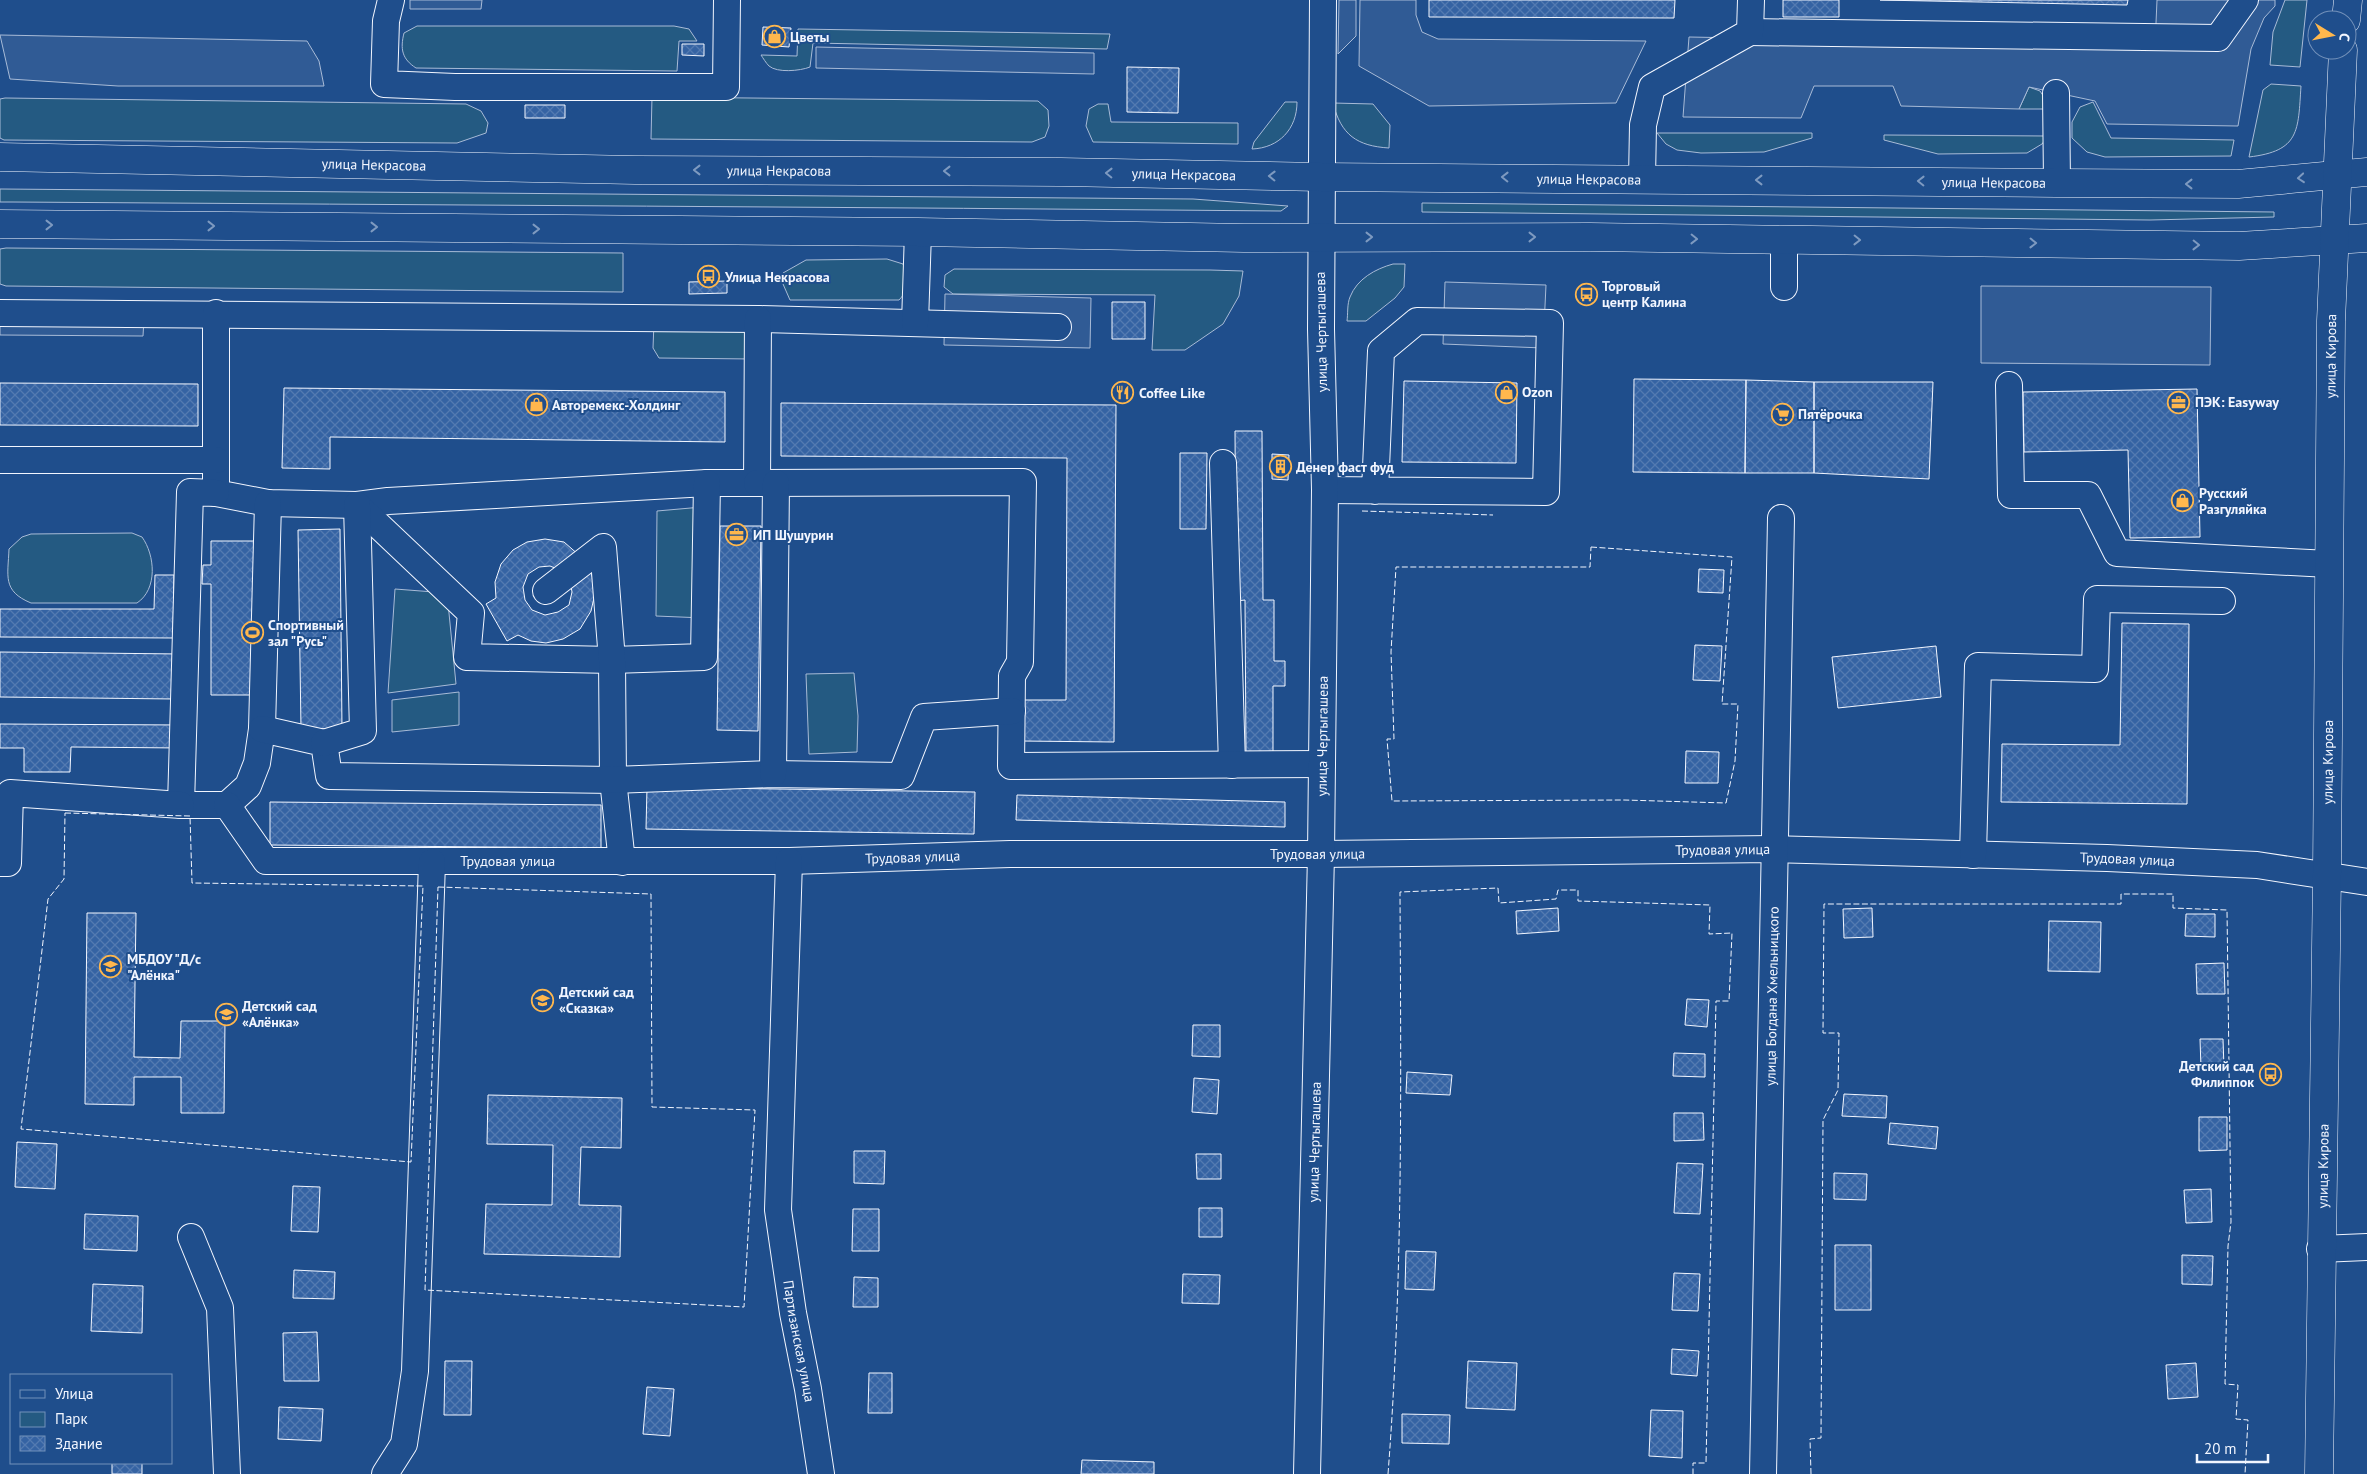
<svg xmlns="http://www.w3.org/2000/svg" width="2367" height="1474" viewBox="0 0 2367 1474" font-family="'PT Sans',sans-serif">
<style>
.green{fill:#245a82;stroke:#a8bbd7}
.parking{fill:#305b95;stroke:#a8bbd7}
.building{fill:url(#building-cross-hatch);stroke:#f2f6ff}
.lines{fill:none;stroke-linecap:round;stroke-linejoin:round}
.minor-casing{stroke:#f2f6ff;stroke-width:28}
.major-casing{stroke:#f2f6ff;stroke-width:29}
.minor{stroke:#1f4e8c;stroke-width:26}
.major{stroke:#1f4e8c;stroke-width:28}
.fence{stroke:#f2f6ff;stroke-width:1;stroke-dasharray:6 2.5;stroke-linecap:butt}
.oneway{stroke:#7e9ac0}
.labels{text-anchor:middle;dominant-baseline:central;stroke-width:4;stroke-linejoin:round;paint-order:stroke}
.poi-label{font-size:14px;font-weight:bold;fill:#f2f6ff;stroke:#1f4e8c;text-anchor:start}
.street-label{font-size:14px;fill:#f2f6ff;stroke:#1f4e8c}
</style>
<defs>
<pattern id="building-cross-hatch" width="8" height="8" patternUnits="userSpaceOnUse" patternTransform="scale(1.25)"><rect width="8" height="8" fill="#3563a3"/><path d="M0 0l8 8M0 8l8-8" fill="none" stroke="#537ab1"/></pattern>
</defs>
<rect width="100%" height="100%" fill="#1f4e8c"/>
<!-- green -->
<path class="green" d="M2285 0H2307L2300 67 2270 65 2273 32Z
M417 26H674L689 29 697 41H679L677 71 416 68C402 59 400 49 404 33Z
M798 29 1110 34 1107 49 813 43 810 67C800 71 777 73 769 66 766 63 763 58 761 55L797 56Z
M2271 84 2301 86C2298 131 2300 151 2249 157L2263 90Z
M2029 87 2040 91 2052 109H2019Z
M652 97 1038 101 1048 110 1049 126 1045 137 1032 142 651 139Z
M5 98 466 104 481 111 488 123 486 133 457 143 4 140 0 138V99Z
M1285 102H1297C1297 129 1279 148 1252 149L1254 142Z
M2093 102 2111 138 2234 140 2231 156 2105 157 2087 152 2072 138V122L2080 107Z
M1333 103 1373 104 1390 125 1389 148C1357 146 1341 135 1333 103Z
M1098 104H1108L1111 122 1238 123V144L1093 142 1086 126 1089 109Z
M1657 133H1812V138L1764 152 1701 153 1677 150 1666 144Z
M1884 135 2048 136 2042 144 2027 153 1938 154 1884 140Z
M0 189 1193 199 1288 206 1281 211C858 207 435 205 12 202H0Z
M1422 203 2274 212V217L2150 220 1422 212Z
M6 248 623 253V292L6 286 0 284V249Z
M887 259 903 264C910 281 912 286 899 300H790L783 284V273L806 260Z
M1393 264H1405L1404 287 1395 298 1366 321H1347C1348 314 1347 304 1350 297 1357 279 1375 269 1393 264Z
M954 269 1210 270 1243 271 1239 296 1223 324 1185 350H1152L1155 295 953 294 944 287 945 275Z
M654 322 746 323 753 359 659 358 653 348Z
M702 507 704 618 656 616 657 511Z
M132 533 142 537C155 555 158 589 137 603H31C2 591 8 576 9 549L22 537 31 534Z
M395 589 447 593 456 684 388 693Z
M854 673 858 716 857 752 809 754 806 674Z
M459 692V725L392 732V700Z"/>
<!-- parking -->
<path class="parking" d="M410 0H482L481 9H410Z
M1339 0H1356V36L1338 54Z
M1360 0H1416V15L1422 32 1438 39 1646 41 1616 103 1429 106 1359 66Z
M2157 0H2275V6L2264 18 2251 49 2238 126 2107 124 2095 101 2029 87 2019 109 1901 106 1893 86H1814L1801 118 1683 117 1689 37 2155 46Z
M0 35 307 41 319 61 324 86H118L10 79Z
M816 47 1094 53V74L816 68Z
M1445 282 1546 285 1543 348 1443 344Z
M1981 286 2211 287 2210 365 1981 363Z
M945 294 1091 298 1090 348 944 345Z
M0 318 144 319 143 336 0 335Z"/>
<!-- building -->
<path class="building" d="M1429 0H1675L1674 18 1429 17Z
M1783 0H1839V17H1783Z
M1880 0H2128L2127 5Z
M763 27 791 28 789 47 762 45Z
M682 44H704V56L682 55Z
M1127 67 1179 68 1178 113 1127 112Z
M525 105H565V118H525Z
M727 281V293L689 294V282Z
M1112 302H1145V339H1112Z
M1634 379 1746 380 1745 473 1633 472Z
M1746 380 1814 382V473H1745Z
M1404 381 1517 383 1516 463 1402 462Z
M1814 382H1933L1929 479 1814 473Z
M0 383 198 384V426L0 425Z
M284 388 725 392V442L330 437V469L282 468Z
M2197 389 2200 537 2130 538 2128 450 2024 452 2023 392Z
M781 403 1116 405 1114 742 1021 741V700H1066L1067 458 781 456Z
M1235 431H1262L1263 600H1274V661H1285V686H1273V754H1246L1245 600 1236 601Z
M1180 453H1207L1206 529H1180Z
M1272 454 1289 455 1288 480 1272 479Z
M720 526H761L758 731 717 730Z
M340 529 342 729H301L298 530Z
M545 539 564 542 580 556 562 571 550 566 539 567 528 574 523 587 525 600 532 610 545 615 558 612 569 605 572 592 570 581 590 569 596 589 591 611 580 629 563 639 546 643 531 641 518 635 507 641 486 604 496 598 495 582 501 564 513 550 527 542Z
M211 541H258V695H211V584H202L203 565H211Z
M1699 569 1724 570 1723 593 1698 592Z
M155 575H174L173 638 0 637V609H154Z
M2122 623 2189 624 2187 804 2001 802 2002 744 2120 745Z
M1695 645 1722 646 1720 681 1693 680Z
M1936 646 1941 697 1838 708 1832 657Z
M0 652 181 654 174 699 0 697Z
M0 724 182 725 181 748 71 747 70 772H24V748H0Z
M1686 751 1719 752 1718 783H1685Z
M647 787 975 792 974 834 646 829Z
M1017 795 1285 802V827L1016 820Z
M270 802 601 805V848L270 845Z
M1558 908 1559 931 1517 934 1516 911Z
M1872 908 1873 937 1844 938 1843 909Z
M87 913H136L134 1057 180 1058 181 1021H225L224 1113H181V1077H134V1105L85 1104Z
M2186 914H2215V937L2185 936Z
M2049 921 2101 922 2100 972 2048 971Z
M2224 963 2225 994H2197L2196 964Z
M1687 999 1709 1000 1707 1027 1685 1025Z
M1193 1025H1220V1057L1192 1056Z
M2200 1039H2223L2224 1068H2201Z
M1674 1053 1705 1054V1077L1673 1076Z
M1407 1072 1452 1075 1450 1095 1406 1093Z
M1194 1078 1219 1080 1217 1114 1192 1112Z
M1844 1094 1887 1096 1886 1118 1842 1116Z
M488 1095 622 1098 621 1148 581 1147 579 1205 621 1206 620 1257 484 1254 486 1204 552 1205 553 1145 487 1144Z
M1674 1113H1703L1704 1140 1674 1141Z
M2199 1117H2227V1150L2199 1151Z
M1890 1123 1938 1127 1936 1149 1888 1144Z
M17 1142 57 1144 55 1189 15 1187Z
M854 1151H885L884 1184 854 1183Z
M1196 1154H1221V1179H1197Z
M1677 1163 1703 1164 1700 1214 1674 1213Z
M1834 1173 1867 1174 1866 1200 1834 1199Z
M293 1186 320 1187 318 1232 291 1231Z
M2211 1189 2212 1222 2186 1223 2184 1190Z
M1199 1208H1222V1237H1199Z
M853 1209H879V1251H852Z
M85 1214 138 1216 137 1251 84 1249Z
M1835 1245H1871V1310H1835Z
M1406 1251 1436 1252 1434 1290 1405 1289Z
M2182 1255 2213 1256 2212 1285 2182 1284Z
M294 1270 335 1272 334 1299 293 1298Z
M1674 1273 1700 1274 1698 1311 1672 1310Z
M1183 1274 1220 1275 1219 1304 1182 1303Z
M854 1277 878 1278V1307H853Z
M93 1284 143 1286 142 1333 91 1331Z
M317 1332 319 1381H284L283 1333Z
M1672 1349 1699 1351 1697 1376 1671 1374Z
M445 1361H472L471 1415H444Z
M1468 1361 1517 1363 1515 1410 1466 1408Z
M2196 1363 2198 1397 2168 1399 2166 1365Z
M869 1373H892V1413H868Z
M647 1387 674 1389 670 1436 643 1434Z
M279 1407 323 1409 321 1441 278 1439Z
M1651 1410 1683 1411 1682 1458 1649 1456Z
M1402 1414 1450 1415 1449 1444 1402 1443Z
M1082 1460 1154 1462V1474H1081Z
M112 1463H142V1474H112Z"/>
<g class="lines">
<defs>
<g id="minor">
<path d="M391 0 386 21 384 84 455 87H726L727 0"/>
<path d="M1750 32 2218 38 2245 0"/>
<path d="M2056 93 2057 183"/>
<path d="M1642 179 1643 125 1652 87 1750 32 1751 0"/>
<path d="M1784 240V287"/>
<path d="M0 313 758 319 1058 327"/>
<path d="M216 313V493L268 503 357 505 388 501 707 483H757L758 319"/>
<path d="M915 323 918 232"/>
<path d="M2009 385 2011 495H2088L2117 553 2329 564"/>
<path d="M0 460H216"/>
<path d="M1223 463 1232 765"/>
<path d="M757 483 1023 482 1020 662 1012 676 1011 766 1322 764"/>
<path d="M1325 490 1546 492 1550 323 1417 321 1381 351 1375 491"/>
<path d="M216 493 190 492 181 805H227L248 786 257 763 262 729 268 503"/>
<path d="M357 505 471 613 467 657 612 660 704 657 707 483"/>
<path d="M546 591 603 547 612 660 613 780 622 862"/>
<path d="M262 729 324 743 329 776 613 780 773 774 901 776 924 717 1012 711"/>
<path d="M324 743 363 731 357 505"/>
<path d="M773 774 776 483"/>
<path id="s1" d="M227 805 266 861H789L1010 854H1321L1773 849 2107 858 2257 865 2367 882"/>
<path d="M1973 855 1978 666 2095 669 2097 599 2222 601"/>
<path id="s2" d="M789 861 778 1210 793 1313 808 1389 821 1474"/>
<path d="M0 863H8L10 793 181 805"/>
<path d="M191 1237 220 1308 227 1474"/>
<path d="M2320 1249 2367 1247"/>
<path d="M385 1474 404 1444 415 1371 432 862"/>
<path id="s3" d="M1307 1474 1321 854 1325 490 1321 329 1323 0"/>
<path id="s4" d="M1763 1474 1781 518"/>
</g>
<g id="major">
<path d="M2346 20 2348 0"/>
<path id="s5" d="M0 157 635 170 1061 172 1321 177 2057 183 2238 184 2367 172"/>
<path d="M0 224 918 232 1244 238 1590 237 2239 246 2367 238"/>
<path id="s6" d="M2319 1474 2327 874 2331 321 2343 50"/>
</g>
</defs>
<!-- minor casing -->
<use href="#minor" class="minor-casing"/>
<!-- major casing -->
<use href="#major" class="major-casing"/>
<!-- minor -->
<use href="#minor" class="minor"/>
<!-- major -->
<use href="#major" class="major"/>
<!-- fence -->
<path class="fence" d="M1362 511 1493 515
M1591 547 1732 557 1722 704H1738L1735 761 1726 803 1624 800 1392 801 1387 739H1394L1391 652 1396 567H1590Z
M65 813 190 816 192 883 423 886 411 1162 21 1129 48 899 64 879Z
M438 887 651 894 652 1107 755 1110 744 1307 425 1290Z
M1388 1474C1403 1281 1401 1086 1400 892L1498 888 1499 903 1556 899 1558 890H1578V901L1710 905 1709 934 1732 933 1729 1001H1716L1706 1463H1693V1474
M1811 1474 1810 1439 1821 1438 1823 1120 1838 1090 1839 1033H1823L1824 904H2121V894H2173V908L2227 910 2231 1222 2228 1246 2225 1384 2238 1385 2236 1419 2248 1420 2245 1474"/>
</g>
<!-- one-way arrows -->
<defs><path id="oneway-chevron" d="M-2-3.5L2.5 0L-2 3.5" fill="none" stroke-width="1.6" stroke-linecap="round" stroke-linejoin="round" transform="scale(1.25)"/></defs>
<g class="oneway">
<use href="#oneway-chevron" transform="translate(697 170) rotate(-180)"/>
<use href="#oneway-chevron" transform="translate(947 171) rotate(-180)"/>
<use href="#oneway-chevron" transform="translate(1109 173) rotate(-179)"/>
<use href="#oneway-chevron" transform="translate(1272 176) rotate(-179)"/>
<use href="#oneway-chevron" transform="translate(1505 177) rotate(-179)"/>
<use href="#oneway-chevron" transform="translate(2301 178) rotate(175)"/>
<use href="#oneway-chevron" transform="translate(1759 180) rotate(-180)"/>
<use href="#oneway-chevron" transform="translate(1921 181) rotate(-179)"/>
<use href="#oneway-chevron" transform="translate(2189 184) rotate(-180)"/>
<use href="#oneway-chevron" transform="translate(49 225)"/>
<use href="#oneway-chevron" transform="translate(211 226)"/>
<use href="#oneway-chevron" transform="translate(374 227)"/>
<use href="#oneway-chevron" transform="translate(536 229)"/>
<use href="#oneway-chevron" transform="translate(1369 237)"/>
<use href="#oneway-chevron" transform="translate(1532 237)"/>
<use href="#oneway-chevron" transform="translate(1694 239) rotate(1)"/>
<use href="#oneway-chevron" transform="translate(1857 240) rotate(1)"/>
<use href="#oneway-chevron" transform="translate(2033 243) rotate(1)"/>
<use href="#oneway-chevron" transform="translate(2196 245) rotate(1)"/>
</g>
<!-- icons -->
<defs>
<symbol id="shop-ring" viewBox="-11 -11 22 22"><circle r="9.5" fill="#1f4e8c" stroke="#ffb74d" stroke-width="1.5"/><path d="M-5-2.5h2.3a2.7 3.5 0 0 1 5.4 0H5L5.5 6h-11ZM-1.5-2.5h3a1.5 2.3 0 0 0-3 0Z" fill="#ffb74d"/></symbol>
<symbol id="bus-ring" viewBox="-11 -11 22 22"><circle r="9.5" fill="#1f4e8c" stroke="#ffb74d" stroke-width="1.5"/><path d="M-5-6H5V4H4V6H2V4H-2V6H-4V4H-5ZM-3.5-4V0h7V-4ZM-3.5 1.2v1.5H-2V1.2ZM2 1.2v1.5H3.5V1.2Z" fill="#ffb74d"/></symbol>
<symbol id="restaurant-ring" viewBox="-11 -11 22 22"><circle r="9.5" fill="#1f4e8c" stroke="#ffb74d" stroke-width="1.5"/><path d="M-5-6h1v4h1v-4h1v4h1v-4h1v5L-1.5 .5V6h-2V.5L-5-1ZM5-6V6H3V1.5H1.5Q1.5-4 5-6Z" fill="#ffb74d"/></symbol>
<symbol id="office-ring" viewBox="-11 -11 22 22"><circle r="9.5" fill="#1f4e8c" stroke="#ffb74d" stroke-width="1.5"/><path d="M-6-3h4V-5.5h4V-3h4V5H-6ZM-1-4.5V-3h2v-1.5ZM-6 0V1H6V0Z" fill="#ffb74d"/></symbol>
<symbol id="supermarket-ring" viewBox="-11 -11 22 22"><circle r="9.5" fill="#1f4e8c" stroke="#ffb74d" stroke-width="1.5"/><path d="M-6-5.5h2.5l.6 2H6L4.5 2H-2.5L-4.4-4H-6ZM-1.5 3.2a1.3 1.3 0 1 0 .1 0ZM3 3.2a1.3 1.3 0 1 0 .1 0Z" fill="#ffb74d"/></symbol>
<symbol id="building-ring" viewBox="-11 -11 22 22"><circle r="9.5" fill="#1f4e8c" stroke="#ffb74d" stroke-width="1.5"/><path d="M-4-6H4V6H1V3H-1V6H-4ZM-2.5-4.3h1.7v1.8h-1.7ZM.8-4.3h1.7v1.8H.8ZM-2.5-1h1.7V.8h-1.7ZM.8-1h1.7V.8H.8Z" fill="#ffb74d"/></symbol>
<symbol id="stadium-ring" viewBox="-11 -11 22 22"><circle r="9.5" fill="#1f4e8c" stroke="#ffb74d" stroke-width="1.5"/><path d="M0-5a6.5 5 0 1 0 0 10a6.5 5 0 1 0 0-10ZM-3.5-1.8h7v3.6h-7Z" fill="#ffb74d"/></symbol>
<symbol id="school-ring" viewBox="-11 -11 22 22"><circle r="9.5" fill="#1f4e8c" stroke="#ffb74d" stroke-width="1.5"/><path d="M0-5L7-2L0 1L-7-2ZM-4 1L0 2.5L4 1V4Q0 6-4 4Z" fill="#ffb74d"/></symbol>
</defs>
<g fill-rule="evenodd">
<use href="#shop-ring" x="762" y="24" width="25" height="25"/>
<use href="#bus-ring" x="696" y="264" width="25" height="25"/>
<use href="#bus-ring" x="1574" y="282" width="25" height="25"/>
<use href="#shop-ring" x="1494" y="380" width="25" height="25"/>
<use href="#restaurant-ring" x="1110" y="380" width="25" height="25"/>
<use href="#office-ring" x="2166" y="390" width="25" height="25"/>
<use href="#shop-ring" x="524" y="392" width="25" height="25"/>
<use href="#supermarket-ring" x="1770" y="402" width="25" height="25"/>
<use href="#building-ring" x="1268" y="454" width="25" height="25"/>
<use href="#shop-ring" x="2170" y="488" width="25" height="25"/>
<use href="#office-ring" x="724" y="522" width="25" height="25"/>
<use href="#stadium-ring" x="240" y="620" width="25" height="25"/>
<use href="#school-ring" x="98" y="954" width="25" height="25"/>
<use href="#school-ring" x="530" y="988" width="25" height="25"/>
<use href="#school-ring" x="214" y="1002" width="25" height="25"/>
<use href="#bus-ring" x="2258" y="1062" width="25" height="25"/>
</g>
<g class="labels">
<!-- poi labels -->
<g class="poi-label">
<text x="790" y="37">Цветы</text>
<text x="725" y="277">Улица Некрасова</text>
<text x="1602" y="286">Торговый<tspan x="1602" dy="16">центр Калина</tspan></text>
<text x="1522" y="392">Ozon</text>
<text x="1139" y="393">Coffee Like</text>
<text x="2195" y="402">ПЭК: Easyway</text>
<text x="552" y="405">Авторемекс-Холдинг</text>
<text x="1798" y="414">Пятёрочка</text>
<text x="1296" y="467">Денер фаст фуд</text>
<text x="2199" y="493">Русский<tspan x="2199" dy="16">Разгуляйка</tspan></text>
<text x="753" y="535">ИП Шушурин</text>
<text x="268" y="625">Спортивный<tspan x="268" dy="16">зал "Русь"</tspan></text>
<text x="127" y="959">МБДОУ "Д/с<tspan x="127" dy="16">"Алёнка"</tspan></text>
<text x="559" y="992">Детский сад<tspan x="559" dy="16">«Сказка»</tspan></text>
<text x="242" y="1006">Детский сад<tspan x="242" dy="16">«Алёнка»</tspan></text>
<text x="2254" y="1066" text-anchor="end">Детский сад<tspan x="2254" dy="16">Филиппок</tspan></text>
</g>
<!-- street labels -->
<g class="street-label">
<text stroke="none"><textPath href="#s5" startOffset="374">улица Некрасова</textPath></text>
<text stroke="none"><textPath href="#s5" startOffset="779">улица Некрасова</textPath></text>
<text stroke="none"><textPath href="#s5" startOffset="1184">улица Некрасова</textPath></text>
<text stroke="none"><textPath href="#s5" startOffset="1589">улица Некрасова</textPath></text>
<text stroke="none"><textPath href="#s5" startOffset="1994">улица Некрасова</textPath></text>
<text transform="translate(1321 332) rotate(-91)">улица Чертыгашева</text>
<text stroke="none"><textPath href="#s6" startOffset="1118">улица Кирова</textPath></text>
<text stroke="none"><textPath href="#s3" startOffset="738">улица Чертыгашева</textPath></text>
<text stroke="none"><textPath href="#s6" startOffset="712">улица Кирова</textPath></text>
<text stroke="none"><textPath href="#s1" startOffset="1525">Трудовая улица</textPath></text>
<text stroke="none"><textPath href="#s1" startOffset="1120">Трудовая улица</textPath></text>
<text stroke="none"><textPath href="#s1" startOffset="715">Трудовая улица</textPath></text>
<text stroke="none"><textPath href="#s1" startOffset="1930">Трудовая улица</textPath></text>
<text stroke="none"><textPath href="#s1" startOffset="310">Трудовая улица</textPath></text>
<text stroke="none"><textPath href="#s4" startOffset="478">улица Богдана Хмельницкого</textPath></text>
<text stroke="none"><textPath href="#s3" startOffset="332">улица Чертыгашева</textPath></text>
<text stroke="none"><textPath href="#s6" startOffset="308">улица Кирова</textPath></text>
<text stroke="none"><textPath href="#s2" startOffset="482">Партизанская улица</textPath></text>
</g>
</g>
<!-- legend -->
<rect x="10" y="1374" width="162" height="90" fill="#1f4e8c" stroke="#7391ba"/>
<rect x="20" y="1390" width="25" height="8" fill="#1f4e8c" stroke="#7391ba"/>
<text x="55" y="1399" font-size="15" fill="#f2f6ff">Улица</text>
<rect x="20" y="1412" width="25" height="15" fill="#245a82" stroke="#7391ba"/>
<text x="55" y="1424" font-size="15" fill="#f2f6ff">Парк</text>
<rect x="20" y="1436" width="25" height="15" fill="url(#building-cross-hatch)" stroke="#7391ba"/>
<text x="55" y="1449" font-size="15" fill="#f2f6ff">Здание</text>
<!-- north arrow -->
<g transform="translate(2332 35) rotate(100)"><circle r="24" fill="#1f4e8c" stroke="#7391ba"/>
<path d="M0-4L9 19L0 12L-9 19Z" fill="#ffb74d"/>
<text y="-8" font-size="14" font-weight="bold" text-anchor="middle" fill="#f2f6ff">С</text>
</g>
<!-- scale -->
<path d="M2197 1454v8h71v-8" fill="none" stroke="#f2f6ff" stroke-width="2.5"/>
<text x="2204" y="1454" font-size="15" fill="#f2f6ff" stroke="#1f4e8c" stroke-width="4" paint-order="stroke">20 m</text>
</svg>
